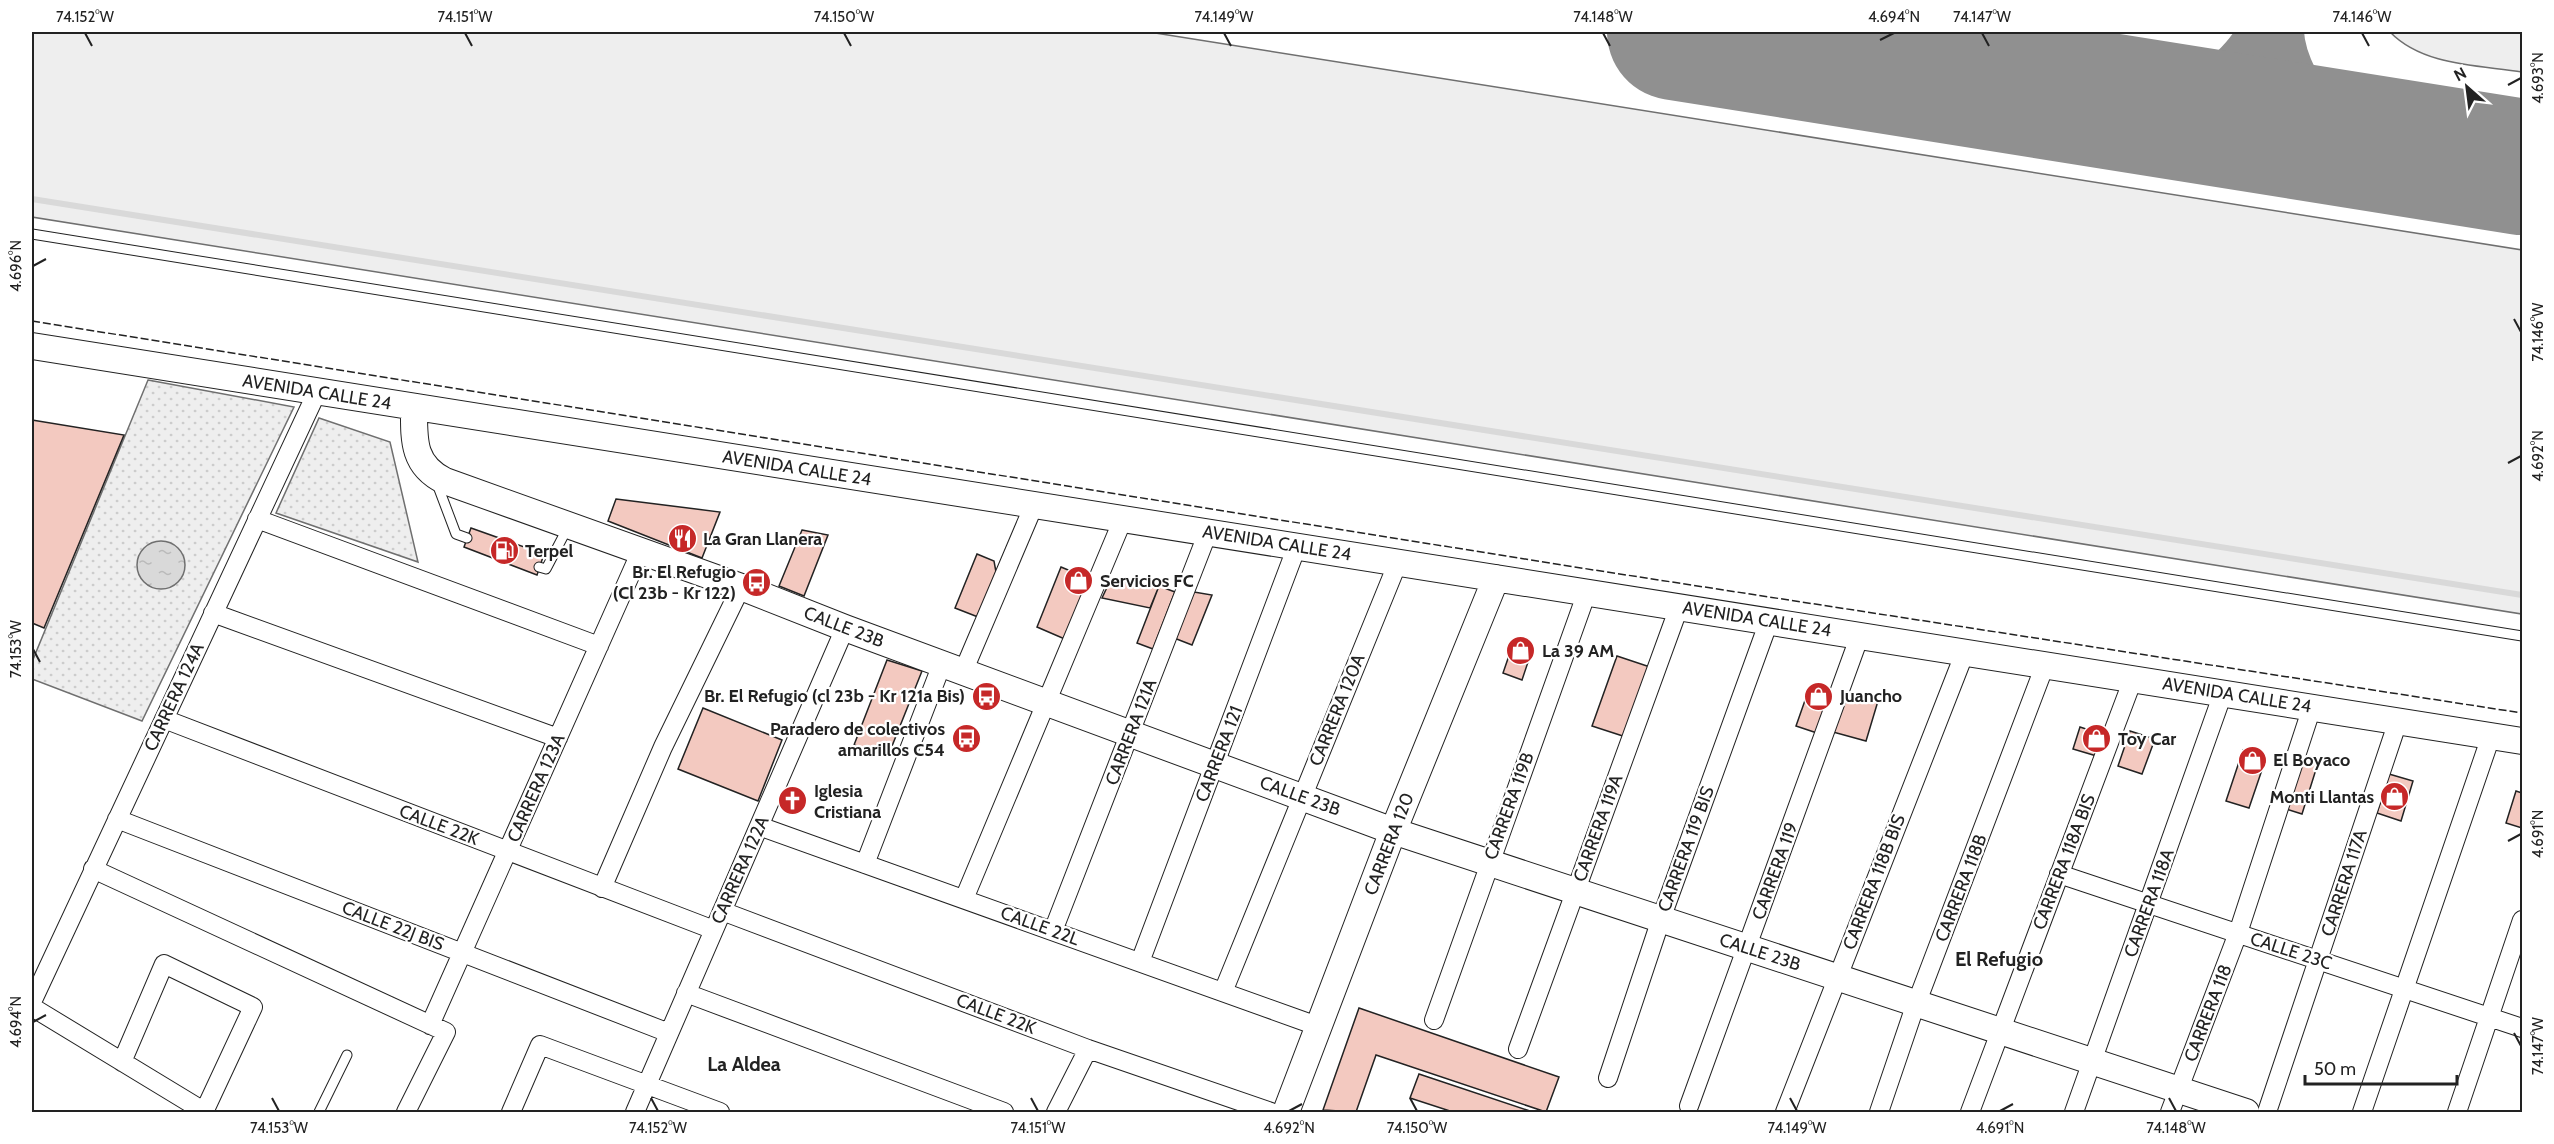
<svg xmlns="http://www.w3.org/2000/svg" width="2554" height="1144" viewBox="0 0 2554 1144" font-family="Cabin,sans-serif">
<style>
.grass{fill:#eee;stroke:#6f6f6f;stroke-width:1.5}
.park{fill:url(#park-dots);stroke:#6f6f6f;stroke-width:1.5}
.water{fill:url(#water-ripples);stroke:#6f6f6f;stroke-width:1.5}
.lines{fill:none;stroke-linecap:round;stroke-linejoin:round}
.stream{stroke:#d9d9d9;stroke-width:6}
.taxiway{stroke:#909090;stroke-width:54}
.runway{stroke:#909090;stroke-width:136}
.building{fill:#f3c9c0;stroke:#222;stroke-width:1.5}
.lane-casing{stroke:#222;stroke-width:11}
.street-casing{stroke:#222;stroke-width:20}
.secondary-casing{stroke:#222;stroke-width:28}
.lane{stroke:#fff;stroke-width:9}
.street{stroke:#fff;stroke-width:18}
.secondary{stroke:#fff;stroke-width:26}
.fence{stroke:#222;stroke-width:1.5;stroke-dasharray:8 3;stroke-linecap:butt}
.ticks{fill:none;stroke:#222;stroke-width:2}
.labels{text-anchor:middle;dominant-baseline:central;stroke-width:4.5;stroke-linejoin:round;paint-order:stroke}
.street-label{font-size:18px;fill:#222;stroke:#fff}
.poi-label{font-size:18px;font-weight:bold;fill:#222;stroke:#fff;text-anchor:start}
.neighbourhood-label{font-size:20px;font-weight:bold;fill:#222;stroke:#fff}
.neatline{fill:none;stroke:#222;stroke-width:2}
.ticks-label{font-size:15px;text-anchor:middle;fill:#222}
</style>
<defs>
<pattern id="park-dots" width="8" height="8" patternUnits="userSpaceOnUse" patternTransform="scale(1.5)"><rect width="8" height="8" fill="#eee"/><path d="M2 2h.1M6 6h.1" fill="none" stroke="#ccc" stroke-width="1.8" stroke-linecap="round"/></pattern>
<pattern id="water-ripples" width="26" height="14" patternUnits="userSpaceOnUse" patternTransform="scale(1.5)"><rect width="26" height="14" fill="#d9d9d9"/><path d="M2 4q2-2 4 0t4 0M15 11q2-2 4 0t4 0" fill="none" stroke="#bababa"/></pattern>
</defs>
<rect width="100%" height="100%" fill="#fff"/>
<!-- grass -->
<path class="grass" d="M32 32H1149L2522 250V614L32 217Z
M2390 32H2522V72C2478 65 2423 66 2390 32Z"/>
<!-- park -->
<path class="park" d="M148 380 294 407 142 721 32 679V662Z
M319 418 390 442 418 562 276 513Z"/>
<!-- water -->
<path class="water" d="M137 565a24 24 0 1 1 48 0a24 24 0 1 1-48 0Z"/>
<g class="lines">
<!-- stream -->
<path class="stream" d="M32 199 2522 595"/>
<!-- taxiway -->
<path class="taxiway" d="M2277 32C2278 59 2299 107 2324 122 2338 130 2356 136 2371 142
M2146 107C2158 106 2173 107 2184 104 2213 96 2253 60 2264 32"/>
<!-- runway -->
<path class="runway" d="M1675 32 2522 167"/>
</g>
<!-- building -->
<path class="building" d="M32 420 124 435 44 628 32 623Z
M616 499 720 512 702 558 608 521Z
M471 528 544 554 537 575 464 547Z
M802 530 828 535 804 596 779 586Z
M977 554 994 561 996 572 978 617 955 608Z
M1061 567 1092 580 1067 640 1037 627Z
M1110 581 1135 583 1159 586 1150 608 1102 598Z
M1159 586 1175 592 1153 649 1137 643Z
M1188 591 1212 595 1192 645 1169 636Z
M1513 644 1532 650 1522 680 1503 673Z
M1617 656 1653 668 1629 738 1592 726Z
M887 660 922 671 888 756 854 745Z
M1809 689 1835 691 1820 734 1796 726Z
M1845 691 1878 701 1866 741 1833 732Z
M703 708 782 740 758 801 678 769Z
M2080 727 2107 736 2100 757 2073 749Z
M2130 731 2155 739 2142 774 2118 766Z
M2243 750 2266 758 2249 808 2226 801Z
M2302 758 2318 763 2302 814 2286 809Z
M2389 774 2413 781 2401 821 2377 813Z
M2516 791 2522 793V828L2506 823Z
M1359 1008 1559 1077 1546 1112 1376 1055 1356 1112 1323 1110Z
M1419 1074 1533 1112H1453L1410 1098Z"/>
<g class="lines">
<defs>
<path id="lane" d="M32 234 2522 636
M436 481 456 534 467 538
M539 567 546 569 568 527
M319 1112 347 1055"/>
<path id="street" d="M257 519 599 646
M213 613 558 738
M963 672 1034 505
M164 719 714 930
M117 819 669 1033
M759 826 1320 1027
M865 864 942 664
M93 869 446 1032 406 1112
M2059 874 2522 1028
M602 888 663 747 741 587
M964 899 1123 519
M722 911 1088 1049 1271 1112
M1053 931 1208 532
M1140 962 1297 546
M1223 992 1398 562
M686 993 1004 1112
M32 1002 317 392
M32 1007 205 1112
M1434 1020 1587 592
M430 1025 641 551
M1518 1049 1679 607
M122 1062 164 964 253 1007 204 1112
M1608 1078 1661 919 1769 621
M1689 1106 1860 635
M511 1112 540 1045 720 1112
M635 1112 845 628
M1056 1112 1088 1049
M1785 1112 1965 652
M1879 1112 1912 1015 2045 665
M1970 1112 2133 679
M2074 1112 2223 693
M2170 1112 2238 933 2312 707
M2267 1112 2398 721
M2362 1112 2491 736
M2457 1112 2522 920"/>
<path id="secondary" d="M32 346 2522 741
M414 407C414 439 412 465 445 481L741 587 845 628 1393 831 2246 1112
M1286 1112 1390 839 1496 578"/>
</defs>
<!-- lane casing -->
<use href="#lane" class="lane-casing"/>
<!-- street casing -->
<use href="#street" class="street-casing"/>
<!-- secondary casing -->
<use href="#secondary" class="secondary-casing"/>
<!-- lane -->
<use href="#lane" class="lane"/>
<!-- street -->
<use href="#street" class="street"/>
<!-- secondary -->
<use href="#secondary" class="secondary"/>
<!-- fence -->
<path class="fence" d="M32 321 1594 570 2522 713"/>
</g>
<!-- ticks -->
<path class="ticks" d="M85 33 92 46M465 33 472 46M844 33 851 46M1224 33 1231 46M1603 33 1610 46M1982 33 1989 46M2362 33 2369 46M1880 40 1894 33M2508 85 2521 78M33 266 46 259M2514 319 2521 332M2508 463 2521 456M33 649 40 662M2508 841 2521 834M33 1022 46 1015M2514 1033 2521 1046M272 1098 279 1111M651 1098 658 1111M1031 1098 1038 1111M1410 1098 1417 1111M1790 1098 1797 1111M2169 1098 2176 1111M1289 1111 1302 1104M2000 1111 2013 1104"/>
<!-- icons -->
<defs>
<symbol id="restaurant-disc" viewBox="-11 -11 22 22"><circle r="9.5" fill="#c62828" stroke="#fff"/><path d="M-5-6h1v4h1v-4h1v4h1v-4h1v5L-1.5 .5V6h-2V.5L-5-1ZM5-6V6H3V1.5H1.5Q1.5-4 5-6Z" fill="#fff"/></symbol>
<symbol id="fuel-disc" viewBox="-11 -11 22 22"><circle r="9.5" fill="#c62828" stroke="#fff"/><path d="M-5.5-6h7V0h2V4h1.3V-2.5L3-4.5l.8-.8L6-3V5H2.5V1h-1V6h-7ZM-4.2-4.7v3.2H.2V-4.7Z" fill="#fff"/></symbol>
<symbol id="shop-disc" viewBox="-11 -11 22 22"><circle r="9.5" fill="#c62828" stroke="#fff"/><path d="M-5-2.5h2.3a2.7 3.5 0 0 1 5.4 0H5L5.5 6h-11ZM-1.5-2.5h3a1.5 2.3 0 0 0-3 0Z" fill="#fff"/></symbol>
<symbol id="bus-disc" viewBox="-11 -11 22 22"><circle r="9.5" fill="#c62828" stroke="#fff"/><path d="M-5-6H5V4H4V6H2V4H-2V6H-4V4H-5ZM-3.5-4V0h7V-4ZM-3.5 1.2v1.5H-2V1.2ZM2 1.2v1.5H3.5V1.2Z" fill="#fff"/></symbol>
<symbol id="church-disc" viewBox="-11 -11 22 22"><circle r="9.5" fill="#c62828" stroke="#fff"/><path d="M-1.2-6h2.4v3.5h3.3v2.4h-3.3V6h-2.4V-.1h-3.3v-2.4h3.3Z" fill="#fff"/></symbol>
</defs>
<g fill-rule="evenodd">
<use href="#restaurant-disc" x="666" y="522" width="33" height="33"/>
<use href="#fuel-disc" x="488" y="534" width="33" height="33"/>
<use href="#shop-disc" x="1062" y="564" width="33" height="33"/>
<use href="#bus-disc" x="740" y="566" width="33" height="33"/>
<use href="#shop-disc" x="1504" y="634" width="33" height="33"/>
<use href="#bus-disc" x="970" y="680" width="33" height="33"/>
<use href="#shop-disc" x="1802" y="680" width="33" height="33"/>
<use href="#bus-disc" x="950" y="722" width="33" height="33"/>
<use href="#shop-disc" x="2080" y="722" width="33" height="33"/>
<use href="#shop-disc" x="2236" y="744" width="33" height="33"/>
<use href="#shop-disc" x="2378" y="780" width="33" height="33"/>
<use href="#church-disc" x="776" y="784" width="33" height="33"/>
</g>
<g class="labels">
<!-- street labels -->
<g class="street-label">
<text transform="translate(317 392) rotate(9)">AVENIDA CALLE 24</text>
<text transform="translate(797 468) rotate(9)">AVENIDA CALLE 24</text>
<text transform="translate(1277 543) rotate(9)">AVENIDA CALLE 24</text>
<text transform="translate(1757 619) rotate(9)">AVENIDA CALLE 24</text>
<text transform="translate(844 627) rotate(21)">CALLE 23B</text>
<text transform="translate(2237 695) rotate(9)">AVENIDA CALLE 24</text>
<text transform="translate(174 697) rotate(-65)">CARRERA 124A</text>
<text transform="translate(1337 710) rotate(-68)">CARRERA 120A</text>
<text transform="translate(1131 732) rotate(-69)">CARRERA 121A</text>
<text transform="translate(1219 754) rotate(-69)">CARRERA 121</text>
<text transform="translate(536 788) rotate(-66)">CARRERA 123A</text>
<text transform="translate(1300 796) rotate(20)">CALLE 23B</text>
<text transform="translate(1509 806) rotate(-70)">CARRERA 119B</text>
<text transform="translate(439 825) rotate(21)">CALLE 22K</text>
<text transform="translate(1598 828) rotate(-70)">CARRERA 119A</text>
<text transform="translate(1389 844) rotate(-69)">CARRERA 120</text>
<text transform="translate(1686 849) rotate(-70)">CARRERA 119 BIS</text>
<text transform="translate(2064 862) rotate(-69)">CARRERA 118A BIS</text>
<text transform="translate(740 870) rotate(-66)">CARRERA 122A</text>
<text transform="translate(1775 871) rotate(-70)">CARRERA 119</text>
<text transform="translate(1874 882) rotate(-69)">CARRERA 118B BIS</text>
<text transform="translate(2344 883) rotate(-72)">CARRERA 117A</text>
<text transform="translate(1961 888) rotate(-69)">CARRERA 118B</text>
<text transform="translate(2149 903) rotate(-70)">CARRERA 118A</text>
<text transform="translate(393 926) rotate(21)">CALLE 22J BIS</text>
<text transform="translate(1040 926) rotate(20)">CALLE 22L</text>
<text transform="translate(2291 951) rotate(18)">CALLE 23C</text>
<text transform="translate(1760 952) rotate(18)">CALLE 23B</text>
<text transform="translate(2208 1013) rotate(-69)">CARRERA 118</text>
<text transform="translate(996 1014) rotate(21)">CALLE 22K</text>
</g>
<!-- poi labels -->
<g class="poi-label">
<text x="703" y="539">La Gran Llanera</text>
<text x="525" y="551">Terpel</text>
<text x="736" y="572" text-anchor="end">Br. El Refugio<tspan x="736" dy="21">(Cl 23b - Kr 122)</tspan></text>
<text x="1100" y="581">Servicios FC</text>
<text x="1542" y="651">La 39 AM</text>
<text x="965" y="696" text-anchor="end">Br. El Refugio (cl 23b - Kr 121a Bis)</text>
<text x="1840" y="696">Juancho</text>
<text x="945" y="729" text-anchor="end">Paradero de colectivos<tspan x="945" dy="21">amarillos C54</tspan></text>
<text x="2118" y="739">Toy Car</text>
<text x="2273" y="760">El Boyaco</text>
<text x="814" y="791">Iglesia<tspan x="814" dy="21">Cristiana</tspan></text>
<text x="2374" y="797" text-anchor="end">Monti Llantas</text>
</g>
<!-- neighbourhood labels -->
<g class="neighbourhood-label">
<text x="1999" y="959">El Refugio</text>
<text x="744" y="1064">La Aldea</text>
</g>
</g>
<!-- border -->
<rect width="2554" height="1144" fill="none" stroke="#ffffff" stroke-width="66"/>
<!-- north arrow -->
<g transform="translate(2467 87) rotate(332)" stroke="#ffffff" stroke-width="4.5" paint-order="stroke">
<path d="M0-4.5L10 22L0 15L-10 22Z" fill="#222222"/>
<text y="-9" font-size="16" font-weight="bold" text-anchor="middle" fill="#222222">N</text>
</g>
<!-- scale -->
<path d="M2305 1075v9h152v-9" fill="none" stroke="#222222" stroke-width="3"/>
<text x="2314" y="1075" font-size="18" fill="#222222" stroke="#ffffff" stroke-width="4.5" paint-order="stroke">50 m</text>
<rect x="33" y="33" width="2488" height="1078" class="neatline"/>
<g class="ticks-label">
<text x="85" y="22">74.152°W</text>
<text x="465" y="22">74.151°W</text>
<text x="844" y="22">74.150°W</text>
<text x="1224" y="22">74.149°W</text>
<text x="1603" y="22">74.148°W</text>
<text x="1894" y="22">4.694°N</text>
<text x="1982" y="22">74.147°W</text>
<text x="2362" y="22">74.146°W</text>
<text transform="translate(2538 78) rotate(-90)" y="5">4.693°N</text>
<text transform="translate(16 266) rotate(-90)" y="5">4.696°N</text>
<text transform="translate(2538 332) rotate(-90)" y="5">74.146°W</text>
<text transform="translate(2538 456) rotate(-90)" y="5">4.692°N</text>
<text transform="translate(16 649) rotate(-90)" y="5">74.153°W</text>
<text transform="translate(2538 834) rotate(-90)" y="5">4.691°N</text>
<text transform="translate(16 1022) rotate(-90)" y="5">4.694°N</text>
<text transform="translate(2538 1046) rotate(-90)" y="5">74.147°W</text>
<text x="279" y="1133">74.153°W</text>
<text x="658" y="1133">74.152°W</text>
<text x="1038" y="1133">74.151°W</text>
<text x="1289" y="1133">4.692°N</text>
<text x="1417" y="1133">74.150°W</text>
<text x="1797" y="1133">74.149°W</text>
<text x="2000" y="1133">4.691°N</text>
<text x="2176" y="1133">74.148°W</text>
</g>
</svg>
